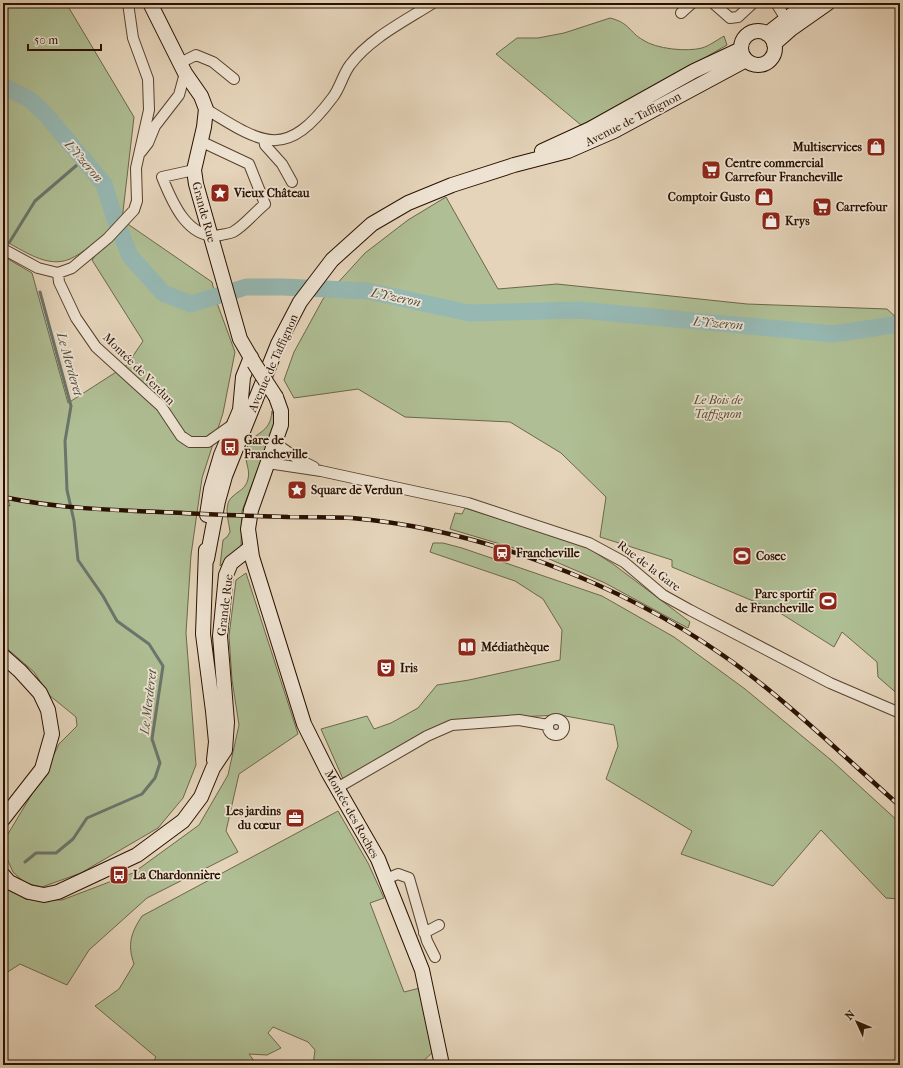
<svg xmlns="http://www.w3.org/2000/svg" width="903" height="1068" viewBox="0 0 903 1068" font-family="'IM FELL French Canon',serif">
<style>
.green{fill:#afbe94;stroke:#6c674a}
.lines{fill:none;stroke-linecap:round;stroke-linejoin:round}
.stream{stroke:#6a756b;stroke-width:3}
.river{stroke:#96b8b3;stroke-width:17}
.street-casing{stroke:#58412e;stroke-width:12}
.secondary-casing{stroke:#291000;stroke-width:16}
.street{stroke:#eee3d2;stroke-width:10}
.secondary{stroke:#eee3d2;stroke-width:14}
.rail-casing{stroke:#291000;stroke-width:4.5}
.rail{stroke:#eee3d2;stroke-width:3;stroke-dasharray:9;stroke-linecap:butt}
.secondary-bridge-casing{stroke:#291000;stroke-width:16;stroke-linecap:butt}
.secondary-bridge{stroke:#eee3d2;stroke-width:14}
.labels{text-anchor:middle;dominant-baseline:central;stroke-width:3.5;stroke-linejoin:round;paint-order:stroke}
.street-label{font-size:12px;fill:#291000;stroke:#eee3d2}
.poi-label{font-size:12px;font-weight:bold;fill:#291000;stroke:#eee3d2;text-anchor:start}
.park-label{font-size:12px;font-style:italic;fill:#584d34;stroke:#eee3d2}
.water-label{font-size:13px;font-style:italic;fill:#4f4b3f;stroke:#eee3d2}
</style>
<rect width="100%" height="100%" fill="#e5d4ba"/>
<filter id="stains"><feTurbulence type="fractalNoise" baseFrequency=".005" numOctaves="4"/><feColorMatrix values="0 0 0 0 .2 0 0 0 0 .09 0 0 0 0 .02 0 0 0 .5 -.17"/></filter>
<radialGradient id="worn" r=".72"><stop offset=".6" stop-color="#630" stop-opacity="0"/><stop offset="1" stop-color="#630" stop-opacity=".3"/></radialGradient>
<!-- green -->
<path class="green" d="M3 3H66L134 117 122 220 212 282 217 303 235 352 223 413 202 478 191 555 186 633 196 765 183 798 158 828 81 873 42 887 25 883 13 872 5 854V839L45 772 59 744 77 726 76 717 49 695 34 672 3 645V504L10 506 3 483V256L32 273 68 403 127 365 143 341 92 260 108 238 107 234C95 242 83 253 70 259 47 269 23 250 3 240Z
M610 18C630 23 629 32 643 40 656 49 687 52 702 48 709 46 717 40 724 36L727 45 619 107 581 125 496 54 517 38H538L564 33Z
M446 197 498 289 557 284 747 304 887 309 900 321V696L878 677 877 662 842 632 834 647 777 611 672 567V560L600 537 606 497 561 453 510 422 405 417 358 389 294 398 284 380 294 352 323 299 365 253 408 220Z
M272 411 274 417V426L242 511 241 547 220 566 223 540 227 537 230 532C229 522 223 505 232 497 238 491 246 489 248 479 251 468 242 458 247 447 255 430 270 435 272 411Z
M465 508 585 546 613 564 690 622 688 628 605 583 547 558 450 529 455 513 462 514Z
M433 543H443L462 548 602 596 674 637 745 689 831 760 900 823V899L886 898 821 830 773 886 681 854 692 831 606 779 618 746 614 725 560 715 452 720 343 779 321 729 367 716 374 729 391 723 418 708 437 685 469 680 560 660 562 630 543 599 515 581 430 552Z
M246 573 298 734 239 774 226 831 238 852 147 898 89 950 67 985 20 964 3 975V881L10 888 26 899 62 900 133 873 199 825 228 775 239 725 232 680 229 636 236 580Z
M338 811 368 863 384 898 370 903 404 992 420 988 433 1052 419 1065H313L315 1050 308 1042 273 1027 268 1033 281 1048 267 1055 249 1054 257 1065H151L156 1057 95 1006 119 989 134 964C127 944 131 933 142 916Z"/>
<g class="lines">
<!-- stream -->
<path class="stream" d="M9 243 35 201 84 159
M25 862 36 853H56L73 839 87 818 142 794 155 778 160 763 152 739 163 666 149 644 117 621 103 596 78 560 74 521 67 490 65 441 71 406 40 292"/>
<!-- river -->
<path class="river" d="M3 86 29 99 47 116 104 184 114 216 130 256 163 293 191 304 246 287H283L368 291 469 313 580 310 833 334 900 324"/>
<defs>
<path id="street" d="M713 3 730 18 738 17 753 3
M776 3 786 19
M681 13 692 3
M180 63 196 55 213 62 234 79
M206 109C264 145 286 160 333 97 340 88 343 74 350 65 370 38 405 21 433 3
M264 139 265 145 282 164 292 182
M141 152 148 143 155 126 179 95 185 73
M194 170 162 177C172 202 188 241 221 235 224 234 229 234 233 232 244 226 255 212 265 204L249 164 200 141
M3 249 38 268 58 273 72 268 108 238 134 210 137 201 136 168 149 110 148 79 133 38 128 3
M58 273 59 282 76 318 96 347 161 406 181 436 190 442H208L232 425
M275 443 298 459 314 467
M268 463 321 471 468 503 589 543 624 562 663 595 690 610 830 683 900 713
M548 727a8 8 0 1 1 16 0a8 8 0 1 1-16 0Z
M337 788 427 736 452 725 519 720 548 725
M386 879 398 874 409 878 427 941 435 957
M424 933 439 925"/>
<path id="secondary" d="M150 3 185 73 201 96 206 109 204 127 194 170 196 184 240 339 254 363
M741 48a17 17 0 1 1 34 0a17 17 0 1 1-34 0Z
M767 34 807 3
M774 44 791 29 828 3
M542 151 590 129 694 71 741 49
M276 397 281 411V425L251 510 248 529 252 557 304 724 328 772 378 859 422 970 442 1065
M207 515 211 489 221 455 240 410 243 377 251 357
M206 550 203 634 213 711 216 742 214 760
M207 559 218 501 225 476 278 344 300 302 332 260 372 224 408 203 452 185 514 165 568 151 614 131 746 60
M3 656 20 671 40 693 48 710 52 734 42 769 3 819
M3 875 9 882 29 892 44 895 58 892 137 855 183 821 201 797 213 768 225 750 227 722 220 636 226 575 231 563 250 548"/>
</defs>
<!-- street casing -->
<use href="#street" class="street-casing"/>
<!-- secondary casing -->
<use href="#secondary" class="secondary-casing"/>
<!-- street -->
<use href="#street" class="street"/>
<!-- secondary -->
<use href="#secondary" class="secondary"/>
<defs>
<path id="rail" d="M3 497C55 508 107 510 160 512 203 514 245 516 288 517 310 517 331 517 352 518 478 529 620 583 724 656 787 700 842 755 900 806"/>
</defs>
<!-- rail casing -->
<use href="#rail" class="rail-casing"/>
<!-- rail -->
<use href="#rail" class="rail"/>
<defs>
<path id="secondary-bridge" d="M254 363 276 397"/>
</defs>
<!-- secondary-bridge casing -->
<use href="#secondary-bridge" class="secondary-bridge-casing"/>
<!-- secondary-bridge -->
<use href="#secondary-bridge" class="secondary-bridge"/>
</g>
<!-- icons -->
<defs>
<symbol id="shop-square" viewBox="-11 -11 22 22"><rect x="-9" y="-9" width="18" height="18" rx="4" fill="#8f2418" stroke="#eee3d2"/><path d="M-5-2.5h2.3a2.7 3.5 0 0 1 5.4 0H5L5.5 6h-11ZM-1.5-2.5h3a1.5 2.3 0 0 0-3 0Z" fill="#fff"/></symbol>
<symbol id="supermarket-square" viewBox="-11 -11 22 22"><rect x="-9" y="-9" width="18" height="18" rx="4" fill="#8f2418" stroke="#eee3d2"/><path d="M-6-5.5h2.5l.6 2H6L4.5 2H-2.5L-4.4-4H-6ZM-1.5 3.2a1.3 1.3 0 1 0 .1 0ZM3 3.2a1.3 1.3 0 1 0 .1 0Z" fill="#fff"/></symbol>
<symbol id="sight-square" viewBox="-11 -11 22 22"><rect x="-9" y="-9" width="18" height="18" rx="4" fill="#8f2418" stroke="#eee3d2"/><path d="M0-6L1.8-2.2L6-1.7L2.9 1.2L3.7 5.4L0 3.3L-3.7 5.4L-2.9 1.2L-6-1.7L-1.8-2.2Z" fill="#fff"/></symbol>
<symbol id="bus-square" viewBox="-11 -11 22 22"><rect x="-9" y="-9" width="18" height="18" rx="4" fill="#8f2418" stroke="#eee3d2"/><path d="M-5-6H5V4H4V6H2V4H-2V6H-4V4H-5ZM-3.5-4V0h7V-4ZM-3.5 1.2v1.5H-2V1.2ZM2 1.2v1.5H3.5V1.2Z" fill="#fff"/></symbol>
<symbol id="station-square" viewBox="-11 -11 22 22"><rect x="-9" y="-9" width="18" height="18" rx="4" fill="#8f2418" stroke="#eee3d2"/><path d="M-3-6H3Q5-6 5-4V2Q5 4 3 4L4.5 6H3L1.5 4h-3L-3 6H-4.5L-3 4Q-5 4-5 2V-4Q-5-6-3-6ZM-3.5-4v3h7v-3ZM-3.5 1v1.5H-2V1ZM2 1v1.5H3.5V1Z" fill="#fff"/></symbol>
<symbol id="stadium-square" viewBox="-11 -11 22 22"><rect x="-9" y="-9" width="18" height="18" rx="4" fill="#8f2418" stroke="#eee3d2"/><path d="M0-5a6.5 5 0 1 0 0 10a6.5 5 0 1 0 0-10ZM-3.5-1.8h7v3.6h-7Z" fill="#fff"/></symbol>
<symbol id="library-square" viewBox="-11 -11 22 22"><rect x="-9" y="-9" width="18" height="18" rx="4" fill="#8f2418" stroke="#eee3d2"/><path d="M-6-4Q-3-5.5-.7-3.5V5Q-3 3-6 4ZM6-4Q3-5.5 .7-3.5V5Q3 3 6 4Z" fill="#fff"/></symbol>
<symbol id="theatre-square" viewBox="-11 -11 22 22"><rect x="-9" y="-9" width="18" height="18" rx="4" fill="#8f2418" stroke="#eee3d2"/><path d="M-5-5.5Q0-4 5-5.5V0Q5 5 0 6Q-5 5-5 0ZM-3.3-2.5H-1v1.5H-3.3ZM1-2.5H3.3v1.5H1ZM-2.8 1Q0 5.5 2.8 1Z" fill="#fff"/></symbol>
<symbol id="office-square" viewBox="-11 -11 22 22"><rect x="-9" y="-9" width="18" height="18" rx="4" fill="#8f2418" stroke="#eee3d2"/><path d="M-6-3h4V-5.5h4V-3h4V5H-6ZM-1-4.5V-3h2v-1.5ZM-6 0V1H6V0Z" fill="#fff"/></symbol>
</defs>
<g fill-rule="evenodd">
<use href="#shop-square" x="865" y="136" width="22" height="22"/>
<use href="#supermarket-square" x="700" y="159" width="22" height="22"/>
<use href="#sight-square" x="209" y="182" width="22" height="22"/>
<use href="#shop-square" x="753" y="186" width="22" height="22"/>
<use href="#supermarket-square" x="811" y="196" width="22" height="22"/>
<use href="#shop-square" x="760" y="210" width="22" height="22"/>
<use href="#bus-square" x="219" y="436" width="22" height="22"/>
<use href="#sight-square" x="286" y="479" width="22" height="22"/>
<use href="#station-square" x="491" y="542" width="22" height="22"/>
<use href="#stadium-square" x="731" y="545" width="22" height="22"/>
<use href="#stadium-square" x="817" y="590" width="22" height="22"/>
<use href="#library-square" x="456" y="636" width="22" height="22"/>
<use href="#theatre-square" x="375" y="657" width="22" height="22"/>
<use href="#office-square" x="284" y="807" width="22" height="22"/>
<use href="#bus-square" x="108" y="864" width="22" height="22"/>
</g>
<g class="labels">
<!-- street labels -->
<g class="street-label">
<text transform="translate(633 119) rotate(-27)">Avenue de Taffignon</text>
<text transform="translate(204 212) rotate(75)">Grande Rue</text>
<text transform="translate(273 363) rotate(-66)">Avenue de Taffignon</text>
<text transform="translate(139 369) rotate(45)">Montée de Verdun</text>
<text transform="translate(649 566) rotate(37)">Rue de la Gare</text>
<text transform="translate(225 605) rotate(-83)">Grande Rue</text>
<text transform="translate(352 814) rotate(61)">Montée des Roches</text>
</g>
<!-- poi labels -->
<g class="poi-label">
<text x="862" y="147" text-anchor="end">Multiservices</text>
<text x="725" y="163">Centre commercial<tspan x="725" dy="14">Carrefour Francheville</tspan></text>
<text x="234" y="193">Vieux Château</text>
<text x="750" y="197" text-anchor="end">Comptoir Gusto</text>
<text x="836" y="207">Carrefour</text>
<text x="785" y="221">Krys</text>
<text x="244" y="440">Gare de<tspan x="244" dy="14">Francheville</tspan></text>
<text x="311" y="490">Square de Verdun</text>
<text x="516" y="553">Francheville</text>
<text x="756" y="556">Cosec</text>
<text x="814" y="594" text-anchor="end">Parc sportif<tspan x="814" dy="14">de Francheville</tspan></text>
<text x="481" y="647">Médiathèque</text>
<text x="400" y="668">Iris</text>
<text x="281" y="811" text-anchor="end">Les jardins<tspan x="281" dy="14">du cœur</tspan></text>
<text x="133" y="875">La Chardonnière</text>
</g>
<!-- park labels -->
<g class="park-label">
<text x="718" y="400">Le Bois de<tspan x="718" dy="14">Taffignon</tspan></text>
</g>
<!-- water labels -->
<g class="water-label">
<text transform="translate(84 161) rotate(49)">L'Yzeron</text>
<text transform="translate(396 297) rotate(12)">L'Yzeron</text>
<text transform="translate(718 323) rotate(5)">L'Yzeron</text>
<text transform="translate(70 364) rotate(74)">Le Merderet</text>
<text transform="translate(148 702) rotate(-83)">Le Merderet</text>
</g>
</g>
<!-- margin -->
<rect width="903" height="1068" fill="none" stroke="#e5d4ba" stroke-width="16"/>
<rect x="4" y="4" width="895" height="1060" fill="none" stroke="#291000" stroke-width="2"/>
<rect x="8" y="8" width="887" height="1052" fill="none" stroke="#291000"/>
<!-- north arrow -->
<g transform="translate(857 1022) rotate(314)" stroke="#eee3d2" stroke-width="3" paint-order="stroke">
<path d="M0-3L7 15L0 10L-7 15Z" fill="#291000"/>
<text y="-6" font-size="11" font-weight="bold" text-anchor="middle" fill="#291000">N</text>
</g>
<!-- scale -->
<path d="M28 44v6h73v-6" fill="none" stroke="#291000" stroke-width="2"/>
<text x="34" y="44" font-size="12" fill="#291000" stroke="#eee3d2" stroke-width="3" paint-order="stroke">50 m</text>
<rect width="100%" height="100%" filter="url(#stains)"/>
<rect width="100%" height="100%" fill="url(#worn)"/>
</svg>
